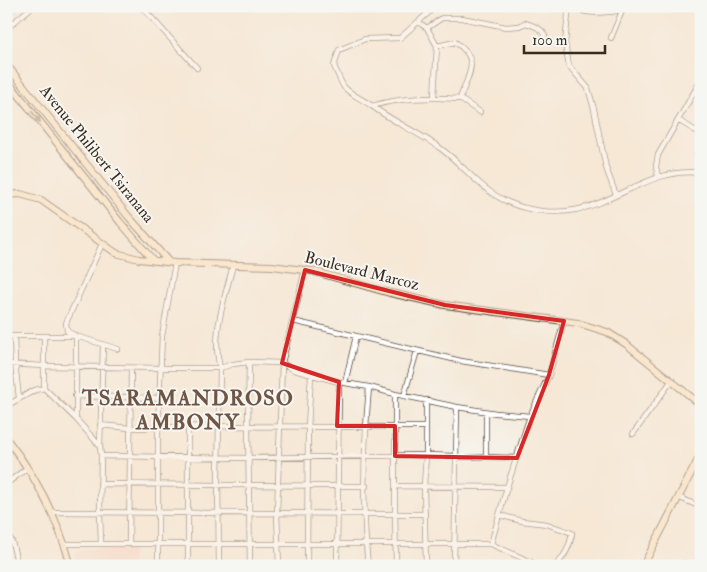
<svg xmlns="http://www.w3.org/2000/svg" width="707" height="572" viewBox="0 0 707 572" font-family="'IM FELL Double Pica',serif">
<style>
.built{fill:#f5d2c3}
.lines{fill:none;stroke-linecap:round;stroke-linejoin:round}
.street-casing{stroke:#57463a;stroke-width:6}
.secondary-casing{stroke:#57463a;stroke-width:8}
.street{stroke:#fff;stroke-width:4.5}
.secondary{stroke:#fde5c4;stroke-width:6}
.oneway{fill:#9c8871}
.marked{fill:none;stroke:#d62828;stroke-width:4;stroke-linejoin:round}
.labels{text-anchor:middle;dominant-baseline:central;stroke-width:4;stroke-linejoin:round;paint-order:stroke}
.street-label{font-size:16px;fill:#3b2a1e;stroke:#f6f6f2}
.district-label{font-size:21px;font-weight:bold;letter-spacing:1px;fill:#705545;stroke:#f6f6f2}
</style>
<rect width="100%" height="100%" fill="#f6f6f2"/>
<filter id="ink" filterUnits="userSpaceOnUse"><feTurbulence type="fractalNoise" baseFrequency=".02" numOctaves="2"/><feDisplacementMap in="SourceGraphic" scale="10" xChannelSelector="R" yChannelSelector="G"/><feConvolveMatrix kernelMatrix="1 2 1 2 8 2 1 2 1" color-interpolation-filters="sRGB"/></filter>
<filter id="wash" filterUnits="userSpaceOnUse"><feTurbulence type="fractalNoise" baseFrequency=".0096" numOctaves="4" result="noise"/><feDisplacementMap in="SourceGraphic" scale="20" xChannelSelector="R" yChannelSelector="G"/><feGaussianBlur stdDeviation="1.12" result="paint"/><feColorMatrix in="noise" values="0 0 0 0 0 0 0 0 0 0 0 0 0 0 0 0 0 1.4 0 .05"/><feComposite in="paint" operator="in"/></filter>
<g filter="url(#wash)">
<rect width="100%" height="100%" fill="#f5e8d6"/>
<!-- built -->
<path class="built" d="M131 546 132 566H77L75 553 86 549Z"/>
</g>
<g filter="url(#ink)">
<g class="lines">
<defs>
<path id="street" d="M141 6 197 68
M436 6 400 38 365 39 339 50 334 66C337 72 340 81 344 87 351 95 364 100 372 106 393 122 418 132 440 148 464 165 480 190 508 202 527 211 555 214 575 210 618 202 655 166 701 173
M569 6 565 43 569 66 588 88 594 109 606 168 616 195
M571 6C587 18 621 11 639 6
M418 22 427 28 437 46 455 42C482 60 468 74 460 99L480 112
M427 28 442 18H462L506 27 519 26 526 23C534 26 542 28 545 36L538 42
M6 29 33 6
M611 38 622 11
M434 97 437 46
M372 106C398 98 432 97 460 99
M678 120 701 134
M697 154 701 148
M658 177 656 166 658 155 701 80
M293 321 461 361 549 375
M6 336H76L118 349
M14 336 15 363 19 398
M44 336V388
M249 362 248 426 250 566
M6 364 44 366 162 368H220L233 364 249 362 282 363 294 370 339 382 369 387 395 394 457 407 496 413 530 416
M345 383 356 336
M395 394V508L396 566
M75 396 160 398
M404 396 417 351
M426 400V455L424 486 426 566
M6 406 35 390 44 388 76 419 100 446
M486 412V456
M76 419V336L67 331 66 323 102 244
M100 425 130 428 220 426 426 427
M188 427V566
M633 434 672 380
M101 456 248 458 426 455 517 458
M6 484 27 468
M100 484 366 486
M395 486 507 487
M678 497 701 507
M52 512 425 514
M499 515 522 521 547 524 572 533C570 547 565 557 555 566
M6 531 12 542 18 566
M65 544H491L540 566
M101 544 100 512 101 456 100 446 103 345
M129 544 131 368
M491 544 507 487 530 416 549 375 564 321
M158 566V428L162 336 175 263
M219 566 218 478 220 368C211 334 225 298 233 265
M279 566 277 513 282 363 305 270
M307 566 308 427 311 375
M337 566 339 382
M368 566C362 509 364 444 369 387
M454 566 457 407
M684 566V563"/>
<path id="secondary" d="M6 64 128 216 168 261
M6 79 120 222 153 260
M6 195 20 194 41 200 116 253 139 259 175 263 272 266 312 271 390 293 445 305 578 323 607 332 626 344 701 405
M6 438C36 476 58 519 71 566
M643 566 701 454"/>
</defs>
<!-- street casing -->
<use href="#street" class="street-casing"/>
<!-- secondary casing -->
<use href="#secondary" class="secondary-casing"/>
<!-- street -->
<use href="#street" class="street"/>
<!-- secondary -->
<use href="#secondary" class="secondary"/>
</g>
<!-- one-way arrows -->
<defs><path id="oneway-solid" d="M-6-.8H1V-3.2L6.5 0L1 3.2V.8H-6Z" transform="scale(1.25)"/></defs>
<use class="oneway" href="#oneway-solid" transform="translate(36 117) rotate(52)"/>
</g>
<!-- marked area -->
<path d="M0 0H707V572H0ZM305 270 445 305 564 321 549 375 517 458 395 456V426H337L339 382 282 363Z" fill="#f5e8d6" fill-opacity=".55" fill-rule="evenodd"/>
<path class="marked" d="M305 270 445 305 564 321 549 375 517 458 395 456V426H337L339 382 282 363Z"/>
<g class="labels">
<!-- street labels -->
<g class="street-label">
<text transform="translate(97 154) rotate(51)">Avenue Philibert Tsiranana</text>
<text transform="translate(362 271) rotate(14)">Boulevard Marcoz</text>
</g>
<!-- district labels -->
<g class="district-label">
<text x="188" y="398">TSARAMANDROSO<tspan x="188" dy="24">AMBONY</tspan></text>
</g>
</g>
<!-- margin -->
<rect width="707" height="572" fill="none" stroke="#f6f6f2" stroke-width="25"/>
<!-- scale -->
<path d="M524 45v8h81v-8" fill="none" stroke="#3b2a1e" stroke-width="2.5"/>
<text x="532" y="45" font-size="15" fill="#3b2a1e" stroke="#f6f6f2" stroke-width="4" paint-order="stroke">100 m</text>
</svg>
